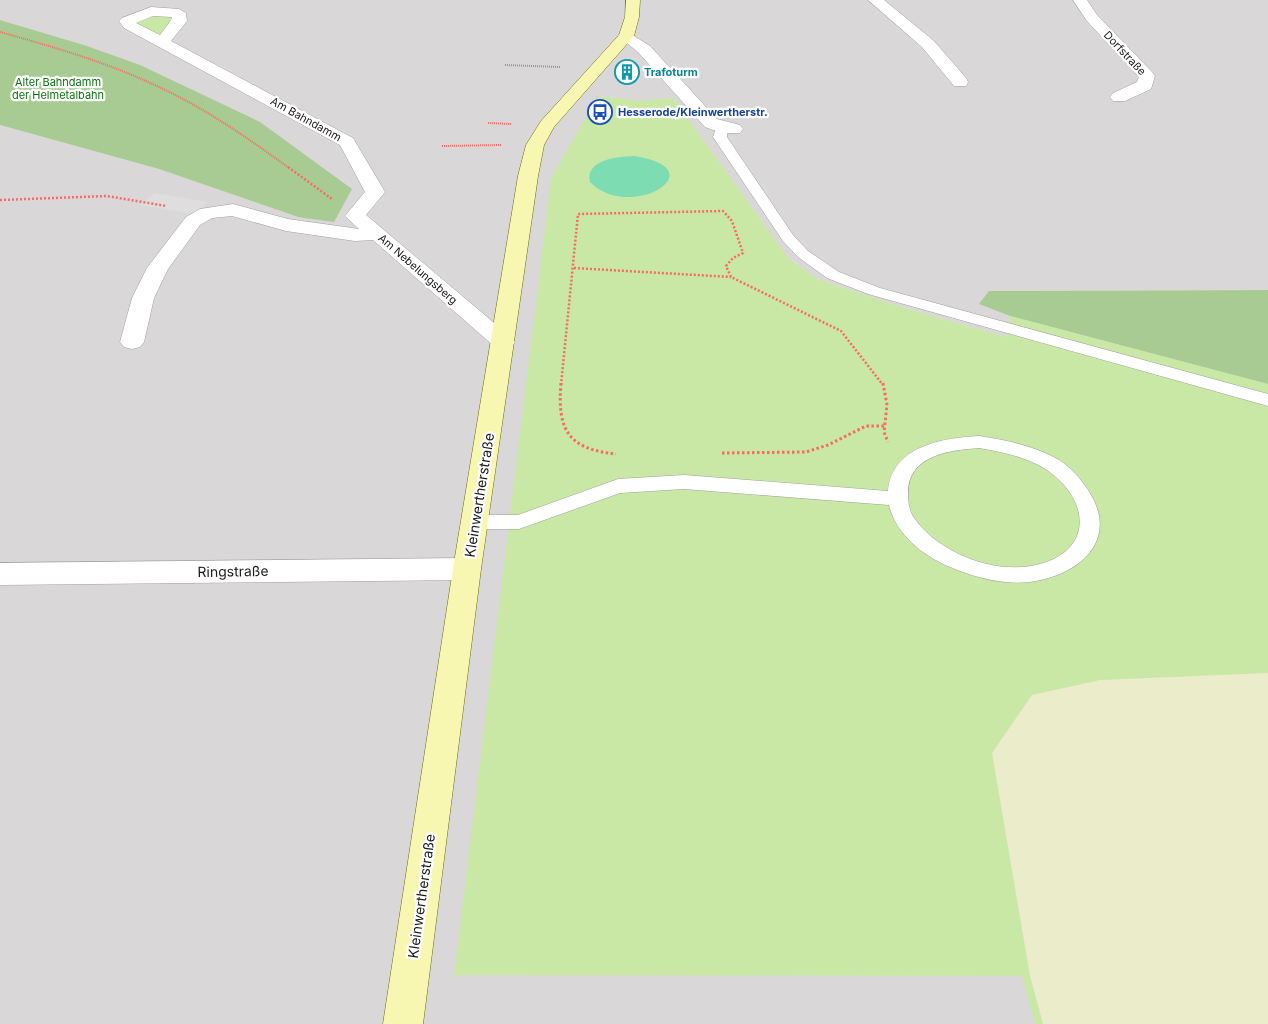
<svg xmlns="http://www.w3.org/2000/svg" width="1268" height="1024" viewBox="0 0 1268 1024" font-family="Inter,sans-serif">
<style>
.residential{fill:#d9d7d7}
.farmland{fill:#ebecca}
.grass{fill:#c9e7a5}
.forest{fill:#a8cb94}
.pitch{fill:#7ddcb1}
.parking{fill:#dedede}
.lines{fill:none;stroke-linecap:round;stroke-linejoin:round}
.lane-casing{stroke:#a1a1a1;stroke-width:1}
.street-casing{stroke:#a1a1a1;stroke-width:1}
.secondary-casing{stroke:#686d06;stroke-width:1}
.path-far2{stroke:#f86b65;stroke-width:2;stroke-dasharray:1 1;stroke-linecap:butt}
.path-far1{stroke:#f86b65;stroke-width:2.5;stroke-dasharray:2 2;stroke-linecap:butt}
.path{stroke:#f86b65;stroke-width:3;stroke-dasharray:2.5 2.5;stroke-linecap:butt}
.lane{fill:#fff;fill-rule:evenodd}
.street{fill:#fff;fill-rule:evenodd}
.secondary{fill:#f8f7b2;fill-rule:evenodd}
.labels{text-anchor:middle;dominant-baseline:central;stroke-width:4.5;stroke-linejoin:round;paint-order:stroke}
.far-street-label{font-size:11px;fill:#1a1a1a;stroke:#fff}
.far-culture-label{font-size:11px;font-weight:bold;fill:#0d838f;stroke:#fff;text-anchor:start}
.far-park-label{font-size:11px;fill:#0c750e;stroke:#fff}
.far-transit-label{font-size:11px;font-weight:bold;fill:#164399;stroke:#fff;text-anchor:start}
.street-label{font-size:14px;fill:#1a1a1a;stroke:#fff}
</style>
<rect width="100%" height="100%" fill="#ece7e0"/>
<!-- residential -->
<path class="residential" d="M0 0H1268V290L990 291 980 304 1010 316 1006 337 905 308 817 279 788 258 673 98 641 101 600 96 609 107 606 115 596 118 473 974 1023 976 1035 1024H0V125L159 169 298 217 84 45 0 20Z"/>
<!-- farmland -->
<path class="farmland" d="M1268 673V1024H1043L1030 976 992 753 1032 695 1100 680Z"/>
<!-- grass -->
<path class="grass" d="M142 16H174L162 36H157L136 22Z
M600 96 641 101 673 98 788 258 817 279 905 308 1006 337 1010 316 1268 384V673L1100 680 1032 695 992 753 1030 976 1043 1024H1035L1022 976 454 975 551 178 586 117 606 115 609 107 596 103Z"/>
<!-- forest -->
<path class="forest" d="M0 20 84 45 140 65 260 122 352 189 334 222 298 217 159 169 0 125Z
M1268 290V384L1010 316 979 304 989 291Z"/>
<!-- pitch -->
<path class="pitch" d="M634 156C719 169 630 223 590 182 585 159 618 157 634 156Z"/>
<!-- parking -->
<path class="parking" d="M155 193 208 202 194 214 140 205Z"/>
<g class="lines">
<defs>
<path id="lane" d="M722 124 728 128 727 137 793 235 808 251 839 272 880 288 1268 394V406L868 294 827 278 798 257 783 241 713 137 716 128Z
M979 436C1006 440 1035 446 1059 460 1071 468 1080 478 1088 490 1121 540 1079 576 1029 582 1002 585 973 577 948 566 922 555 896 534 889 505L684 489 620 493 519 529H474L467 527 464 522 467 517 474 515H518L618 479 684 475 888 491C892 446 942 438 979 436ZM979 448C1003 452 1027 457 1047 470 1093 502 1093 555 1031 566 990 573 938 552 914 518 909 511 908 501 908 493 908 455 950 450 979 448Z"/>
<path id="street" d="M868 0H884L934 41 966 78 968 82 966 86H954L922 47Z
M1073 0H1087L1097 15 1153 73 1155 76 1151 89 1125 101H1113L1110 97 1113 93 1137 82 1139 77 1087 21Z
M151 7 179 9 186 13 187 21 171 41 353 138 385 192 366 215 511 337 515 342 511 347 503 349 495 347 373 240 355 241 286 231 232 216 212 218 200 225 168 269 154 298 144 342 140 347 132 349 124 347 120 342 132 298 147 268 186 217 200 209 233 204 288 219 359 229 345 216 365 192 340 145 124 28 119 21 122 18ZM153 16 172 17 171 20 160 35 136 23Z
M626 31 650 46 717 119 740 125 743 129 740 133H722L705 127 638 52 618 36 621 33Z
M467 558 477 561 481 569 477 577 467 580 0 585V563Z"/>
<path id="secondary" d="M626 0H640L639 17 634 36 554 127 544 145 538 176 481 569 423 1024H383L453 569 518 176 526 145 541 121 619 35 625 17Z"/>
</defs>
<!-- lane casing -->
<use href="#lane" class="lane-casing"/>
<!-- street casing -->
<use href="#street" class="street-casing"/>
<!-- secondary casing -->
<use href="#secondary" class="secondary-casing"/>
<!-- path-far2 -->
<path class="path-far2" d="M0 32C54 47 109 63 159 87 206 109 248 138 289 168
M505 65 560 67
M488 123 511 124
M442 146 502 145"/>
<!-- path-far1 -->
<path class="path-far1" d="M288 167 332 199
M0 200 107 196 166 206
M574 268 731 277
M561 385 578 214 723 211 732 221 743 253 733 258 726 266 731 277 841 331 883 385"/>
<!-- path -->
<path class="path" d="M561 383C557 430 568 449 616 454
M883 383 887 405 884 432 888 442
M722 453 806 452 828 445 866 426H885"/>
<!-- lane -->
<use href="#lane" class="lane"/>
<!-- street -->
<use href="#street" class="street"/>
<!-- secondary -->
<use href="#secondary" class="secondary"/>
</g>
<!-- icons -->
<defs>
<symbol id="building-ring" viewBox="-11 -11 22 22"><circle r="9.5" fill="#fff" stroke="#0f9aa8" stroke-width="1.5"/><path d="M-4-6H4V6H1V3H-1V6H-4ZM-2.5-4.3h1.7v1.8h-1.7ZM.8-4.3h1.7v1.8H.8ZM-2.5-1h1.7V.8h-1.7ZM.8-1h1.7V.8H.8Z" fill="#0f9aa8"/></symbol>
<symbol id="bus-ring" viewBox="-11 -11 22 22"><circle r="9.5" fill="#fff" stroke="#1a4fb4" stroke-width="1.5"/><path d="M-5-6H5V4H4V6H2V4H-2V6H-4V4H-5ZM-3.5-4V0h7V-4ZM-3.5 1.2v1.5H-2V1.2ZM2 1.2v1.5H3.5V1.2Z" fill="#1a4fb4"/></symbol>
</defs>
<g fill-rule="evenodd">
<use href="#building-ring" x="613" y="58" width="28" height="28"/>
<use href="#bus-ring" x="586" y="98" width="28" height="28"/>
</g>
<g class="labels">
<!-- far-street labels -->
<g class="far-street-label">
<text transform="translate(1125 53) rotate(47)">Dorfstraße</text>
<text transform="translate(306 119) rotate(29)">Am Bahndamm</text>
<text transform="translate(418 269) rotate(41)">Am Nebelungsberg</text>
</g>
<!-- far-culture labels -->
<g class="far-culture-label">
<text x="644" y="72">Trafoturm</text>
</g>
<!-- far-park labels -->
<g class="far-park-label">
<text x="58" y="82">Alter Bahndamm<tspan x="58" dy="13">der Helmetalbahn</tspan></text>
</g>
<!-- far-transit labels -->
<g class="far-transit-label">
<text x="618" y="112">Hesserode/Kleinwertherstr.</text>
</g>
<!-- street labels -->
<g class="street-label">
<text transform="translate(479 495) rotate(-81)">Kleinwertherstraße</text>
<text transform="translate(233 571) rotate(-1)">Ringstraße</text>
<text transform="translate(421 896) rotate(-82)">Kleinwertherstraße</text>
</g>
</g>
</svg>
